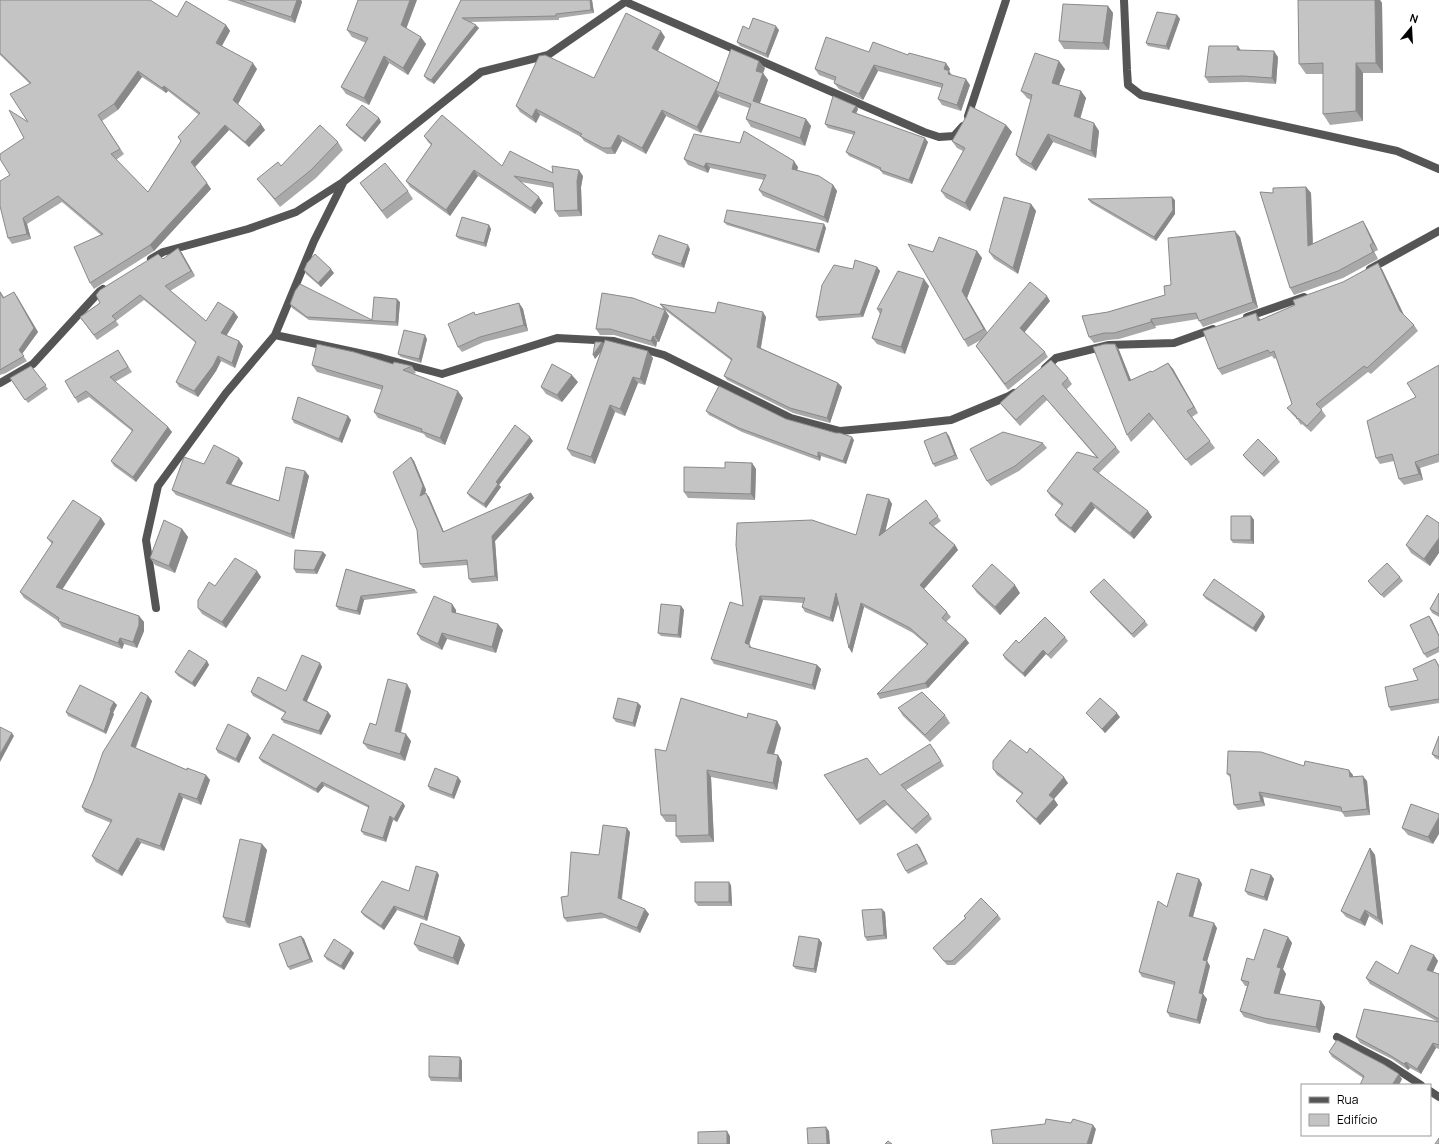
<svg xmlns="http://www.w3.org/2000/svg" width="1439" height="1144" viewBox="0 0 1439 1144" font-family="Manrope,sans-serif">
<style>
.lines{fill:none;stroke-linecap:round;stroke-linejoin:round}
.street{stroke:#555;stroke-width:8}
.wall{fill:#a9a9a9;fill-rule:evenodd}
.shaded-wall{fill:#898989}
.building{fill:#c4c4c4;stroke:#898989;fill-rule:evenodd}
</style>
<rect width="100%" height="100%" fill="#fff"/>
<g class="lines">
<!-- street -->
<path class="street" d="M1124 0 1127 70 1128 85 1141 95 1397 151 1439 169
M626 2 924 132 939 137 954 136 963 126
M968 116 1006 0
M151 259 163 252 248 229 296 212 343 182 481 72 548 55 628 0
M1370 269 1439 231
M1247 317 1304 297
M275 335 382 358 442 374 557 338 614 341 664 355 791 418 840 431 905 425 951 420 1009 396 1014 393
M1045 368 1056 358 1109 345 1174 343 1213 329
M0 383 33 364 100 291 103 289
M156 608 146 540 158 486 226 393 275 335 314 241 343 183
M1337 1037 1389 1064 1421 1085
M1430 1091 1439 1097"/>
</g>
<!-- wall -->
<path class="wall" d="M0 0 177 17 226 25 230 31 222 46 257 69 238 104 265 130 249 147 229 130 195 167 211 189 154 251 94 289 90 283 101 235 62 202 27 224 31 239 12 244 8 238 10 175 24 138 28 122 30 84 0 55ZM142 77 166 93 168 91 199 115 178 137 181 142 148 192 116 160 124 154 102 121 118 110Z
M227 0H301L302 2 295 23Z
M460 0H592L594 13 559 18V20L470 22 479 28 434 84 427 80 424 76 461 0Z
M1298 0H1380L1382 3 1383 73H1363V121L1330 125 1323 114V74H1306L1299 64Z
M1108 6 1113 13 1109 50 1064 49 1059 41Z
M1177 15 1180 19 1169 50 1148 46 1146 43Z
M407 29 426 44 408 75 389 63 369 105 346 94 341 87 366 43 352 37 347 30Z
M779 30 768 58 740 46 737 42Z
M665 37 658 51 718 83 765 68 763 73 768 80 760 103 806 119 811 126 805 146 751 127 746 119 749 108 721 98 719 96 701 133 666 116 646 154 622 141 615 154H607L584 141 581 137 540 115 536 123 520 112 516 106 594 78Z
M1241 50 1278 57 1276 84 1247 82 1209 83 1205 77Z
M869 52 908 55 950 69 949 71 951 75 970 85 961 111 942 105 938 99 942 88 878 71 863 100 839 89 834 83 835 81 819 75 815 69Z
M1065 69 1059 85 1081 91 1086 98 1080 118 1099 131 1096 158 1053 142 1036 171 1021 162 1016 155 1031 100 1027 98 1021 91Z
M856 106 858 109 856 113 928 142 912 184 883 174 880 170 849 156 846 152 854 135 828 128 825 124Z
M379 118 381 122 365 142 349 129 346 125Z
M1006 125 1012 132 970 211 946 198 941 191 963 151 957 148 952 141Z
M424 136 502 166 583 176 581 187 582 216 559 217 555 211 554 188 521 182 543 203 535 214 478 176 450 216 410 187 406 181 431 145 428 142Z
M338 142 343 150 316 178 280 207 263 186 257 179 281 166Z
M684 159 798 167 797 170 833 185 837 191 828 223 763 196 759 190 764 180 710 168 708 173 688 165Z
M360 183 408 191 413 199 387 219Z
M1306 187 1311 193 1313 244 1363 221 1367 228 1378 250 1374 252 1378 259 1343 278 1294 295 1290 288 1273 193Z
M1088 199 1175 200V214L1156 241 1091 203Z
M1031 204 1036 211 1018 274 994 259 989 252Z
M724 222 824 224 826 228 819 253 727 225Z
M489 225 491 229 486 247 459 239 456 236Z
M1240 237 1258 308 1203 327 1198 319 1155 326 1156 328 1119 339 1108 340 1094 343 1089 337 1108 312 1165 295 1171 285Z
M178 248 182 253 195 276 170 291 206 321 234 312 238 317 226 335 239 341 243 346 235 368 221 361 216 371 198 397 179 387 176 382 196 343 144 300 116 321 119 325 97 340 80 317 163 259Z
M690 249 684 268 655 258 652 254Z
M977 251 982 258 967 298 987 333 1050 301 1024 332 1045 352 1048 357 1008 390 976 346 981 340 968 347 964 340 933 252Z
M877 267 880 271 863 317 819 321 816 317 853 269Z
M1382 269 1403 314 1414 325 1418 331 1371 374 1368 372 1321 409 1326 416 1311 432 1302 424 1301 425 1297 419 1292 414 1287 408 1292 404 1276 358 1274 359 1272 356 1222 375 1218 369 1260 319 1261 320Z
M304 270 334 273 321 287 306 274Z
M929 286 905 354 877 344 872 338 880 314 877 309Z
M0 291 4 297 17 296 38 332 22 354 27 361 6 373 0 375Z
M400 302 398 326 309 320 292 308 290 304 372 320Z
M519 303 523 309 528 331 484 342 462 352 458 347Z
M660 304 715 313 766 317 761 348 838 383 842 387 830 423 793 413 727 380 724 376 732 361 665 310 669 316 659 342H657L656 347 614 335H600L596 329 664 310Z
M427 339 421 363 401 357 398 354Z
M602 342 604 344 653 358 645 385 638 383 625 416 615 412 595 464 572 456 567 449 602 351 595 359Z
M1115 344 1119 350 1131 380 1152 372 1168 363 1173 369 1198 413 1192 417 1215 448 1191 466 1154 419 1131 442 1127 435Z
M118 350 132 372 115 382 168 427 172 432 136 482 114 466 111 461 132 431 89 397 78 403 75 398Z
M393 364 412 366 416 373 413 374 463 398 445 445 426 437 424 434 378 418 374 412 382 390 317 372 312 365Z
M1439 365V462L1420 468 1423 480 1404 485 1399 479 1394 461 1380 464 1376 458 1416 397Z
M31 366 48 389 28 403 10 378Z
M1068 378 1072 384 1066 390 1116 447 1120 452 1099 473 1152 517 1134 539 1095 508 1075 533 1059 521 1055 515 1062 506 1051 497 1047 491 1096 457 1047 400 1020 426 1005 409 1000 403Z
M578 382 562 402 546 394 541 387Z
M706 411 786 419 854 440 846 464 821 456 820 461 742 432 709 415Z
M348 416 351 420 342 443 294 423 292 419Z
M946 432 949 436 958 459 935 467 933 464Z
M533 441 499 485 501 487 486 508 470 497 467 493Z
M1043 443 1047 448 1019 471 991 486 987 481Z
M1243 455 1277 458 1280 462 1264 477 1245 458Z
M411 457 414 461 426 490 425 493 429 497 444 532 531 493 534 498 495 541 498 581 472 583 469 579 468 565 423 568 420 564Z
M243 463 231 484 279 501 305 471 309 476 294 539 176 495 172 490 204 464Z
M752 463 756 469 755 500 688 498 684 492 725 468Z
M889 499 892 504 885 531 926 500 941 521 934 526 955 545 958 550 924 589 947 612 951 617 946 622 966 639 969 643 928 688 880 699 877 694 927 645 913 633 864 607 852 653 838 602 833 622 805 612 802 607 803 603 763 600 749 645H750L752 648 817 665 821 669 815 690 714 664 711 659 743 606 856 535Z
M1251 516 1254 520V544L1233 543 1231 540Z
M101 518 105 524 62 589 139 616 144 622V631L137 648 124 644 122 649 62 627 58 621 24 598 20 592 52 544 47 538Z
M1439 523 1430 566 1411 553 1406 545Z
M182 529 188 537 175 573 155 565 150 558Z
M323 552 326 555 317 574 296 573 294 569Z
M346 569 415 590 418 593 364 600 360 615 339 610 336 606Z
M257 571 261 577 226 628 202 614 198 608 215 586Z
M1400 577 1403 581 1384 598 1370 584 1368 581Z
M972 586 1020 593 1000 615 977 593Z
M1090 592 1145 621 1148 625 1134 638 1093 596Z
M1439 593V617L1432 613 1430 609Z
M1203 595 1263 613 1265 617 1256 632 1206 599Z
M452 604 456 610V613L503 630 496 653 447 639 442 650 421 640 417 634Z
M681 606 684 610 681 638 661 636 658 633Z
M1429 616 1432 620 1439 635V652L1427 658 1424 654Z
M1065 637 1068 641 1051 659 1046 654 1025 677 1005 659 1003 655 1019 643Z
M1435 659 1439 665V703L1391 711 1389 707 1418 680Z
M207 661 209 665 195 687 178 676 175 672Z
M320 663 322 667 307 701 328 712 331 716 321 735 284 723 281 719 285 713 253 696 251 692 286 691Z
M411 691 401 733 411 741 405 761 368 749 363 743 376 725Z
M148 696 152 701 136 748 187 770 206 775 210 780 201 805 183 798 164 851 141 843 122 876 96 862 92 856 111 823 85 812 82 807 93 781Z
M114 702 117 705 113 713 114 714 106 734 68 716 66 712Z
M638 703 641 706 635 727 616 722 613 718Z
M898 708 945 715 950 723 930 742 903 716Z
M1086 713 1120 717 1105 733 1089 716Z
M747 718 777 721 781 728 774 755H778L782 762 777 790 711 777 714 842 681 843 676 836V822H666L661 815 666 751Z
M248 734 251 738 239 763 218 753 216 749Z
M1439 736V760L1435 758 1432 754Z
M934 749 944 766 906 790 929 814 932 819 916 834 887 805 860 825 824 775H880Z
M1027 753 1068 783 1054 799 1058 805 1040 825 1020 806 1016 801 1022 794 997 775 993 769Z
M259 758 403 803 405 806 397 822 393 820 386 842 364 835 361 831 369 808 324 786 318 793 262 762Z
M1304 766 1353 775V777L1367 781 1370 815 1345 817 1342 812 1263 797 1265 806 1238 810 1234 805 1231 778 1227 774Z
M461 781 454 799 430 790 428 786Z
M1411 804 1433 844 1408 835 1402 828Z
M630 832 622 899 649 914 640 933 605 918 567 922 564 918 568 896 599 855Z
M262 844 267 850 250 928 227 923 223 917Z
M917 844 928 864 908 874 906 871Z
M1370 848 1375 855 1383 925 1369 916 1365 926 1346 917 1341 911Z
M437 872 439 875 427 921 397 910 384 930 364 916 361 912 409 891Z
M1271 875 1274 879 1267 901 1248 895 1245 891Z
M1199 879 1202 884 1193 917 1217 928 1207 961 1210 966 1203 994 1207 999 1200 1024 1170 1017 1167 1012 1174 985 1142 977 1139 972 1167 907Z
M731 885 732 906H698L695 902Z
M885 912 887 939 867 941 865 937Z
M998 915 1001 919 970 951 955 965H947L933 948 965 918 964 916Z
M301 936 304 939 313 962 290 970 288 967Z
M460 937 465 945 458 965 419 951 414 944Z
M1288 937 1292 943 1283 969 1286 974 1279 994 1321 1001 1325 1007 1320 1033 1268 1024 1244 1017 1240 1011 1247 986H1245L1241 980 1254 960Z
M819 939 822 943 816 973 796 969 793 966Z
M351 950 354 953 344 970 327 960 324 956Z
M1434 955 1438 961 1433 972 1439 974V1049L1436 1048 1421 1074 1410 1068 1408 1070 1392 1059 1360 1043 1356 1037 1438 1022 1370 984 1366 978 1398 974Z
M1329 1052 1402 1079 1363 1078 1332 1057Z
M460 1057 462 1061V1082L431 1081 429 1077Z"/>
<!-- shaded-wall -->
<path class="shaded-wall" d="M297 0H301L302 2 295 23 291 17Z
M410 0H417L405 32 401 25Z
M590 0H592L594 13 591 10Z
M1375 0H1380L1382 3 1383 73 1376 63Z
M1108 6 1113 13 1109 50 1103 43Z
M1177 15 1180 19 1169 50 1166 46Z
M226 25 230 31 220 49 216 43Z
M476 25 479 28 434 84 431 80Z
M776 26 779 30 768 58 766 54Z
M661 31 665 37 656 54 652 48Z
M421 37 426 44 408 75 403 68Z
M1238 46 1242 52 1237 50Z
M1274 51 1278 57 1276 84 1272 78Z
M384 56 389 63 369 105 364 98Z
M759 61 765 68 763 73 768 80 758 108 753 101 756 71Z
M1059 61 1065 69 1057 90 1052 83Z
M253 63 257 69 237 106 233 100Z
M946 63 950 69 949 71 953 77 952 79 944 69Z
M1356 63 1363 73V121L1356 111Z
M874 65 878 71 863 100 859 94Z
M138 71 142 77 118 110 114 104Z
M966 79 970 85 961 111 957 105Z
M719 83 716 91 719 96 701 133 697 127Z
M164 86 168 91 166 93 162 88Z
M1081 91 1086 98 1079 123 1074 116Z
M856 106 858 109 855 116 852 112Z
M536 109 540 115 536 123 532 117Z
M662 110 666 116 646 154 642 148Z
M379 118 381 122 365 142 362 138Z
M806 119 811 126 805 146 800 138Z
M1094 123 1099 131 1096 158 1091 151Z
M261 124 265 130 249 147 245 142Z
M225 125 229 130 195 167 191 162Z
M1006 125 1012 132 970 211 965 203Z
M1048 134 1053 142 1036 171 1031 164Z
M618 135 622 141 615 154 611 148Z
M925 138 928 142 912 184 909 180Z
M794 161 798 167 796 175 792 169Z
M706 163 710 168 708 173 704 167Z
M474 170 478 176 450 216 446 210Z
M579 170 583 176 581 187 582 216 578 210 577 181Z
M207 183 211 189 154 251 150 245Z
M833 185 837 191 828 223 824 217Z
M1306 187 1311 193 1313 253 1308 246Z
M539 197 543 203 535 214 531 208Z
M1172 197 1175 200V214L1156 241 1154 237Z
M1031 204 1036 211 1018 274 1013 268Z
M23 218 27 224 31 239 27 234Z
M1363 221 1367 228 1378 250 1373 243Z
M824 224 826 228 819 253 816 250Z
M489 225 491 229 486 247 484 243Z
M1235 231 1240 237 1258 308 1253 302Z
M688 245 690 249 684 268 681 264Z
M1370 245 1378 259 1373 252Z
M178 248 182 253 195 276 191 271Z
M977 251 982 258 967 298 989 335 984 329 962 291Z
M1378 263 1382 269 1405 317 1400 311Z
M877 267 880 271 863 317 860 314Z
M331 269 334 273 321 287 318 283Z
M924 279 929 286 905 354 901 347Z
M14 292 38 332 22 354 19 350Z
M1047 296 1050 301 1024 333 1020 328Z
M397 299 400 302 398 326 396 322Z
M519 303 523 309 528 331 524 325Z
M665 310 669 316 659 342 655 337Z
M234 312 238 317 225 338 221 333Z
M763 312 766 317 760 351 757 347Z
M1256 313 1260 319 1262 327 1258 321Z
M1151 319 1155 326 1156 328 1151 322Z
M425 335 427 339 421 363 419 359Z
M653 336 657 342 656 347 651 341Z
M239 341 243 346 235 368 232 363Z
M602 342 605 346 595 359 593 355Z
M1115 344 1119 350 1134 388 1129 381Z
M648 351 653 358 645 385 640 379Z
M218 356 221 361 216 371 198 397 194 391Z
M1168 363 1173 369 1198 413 1194 407Z
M572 375 578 382 562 402 557 395Z
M633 377 638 383 625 416 620 409Z
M838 383 842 387 830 423 827 418Z
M458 391 463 398 445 445 440 438Z
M610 405 615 412 595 464 591 457Z
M348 416 351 420 342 443 339 439Z
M168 427 172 432 136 482 133 477Z
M946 432 949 436 958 459 955 455Z
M530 437 533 441 499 485 501 487 486 508 484 504 496 482Z
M852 437 854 440 846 464 843 461Z
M818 452 821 456 820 461 818 457Z
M411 457 414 461 426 490 423 501 420 496Z
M239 458 243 463 229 488 226 483Z
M1415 462 1420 468 1423 480 1419 474Z
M752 463 756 469 755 500 751 494Z
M305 471 309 476 294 539 291 534Z
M426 493 429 497 446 537 443 532Z
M531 493 534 498 495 541 498 581 495 576 492 536Z
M889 499 892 504 883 541 879 536Z
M1091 502 1095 508 1075 533 1071 528Z
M1148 511 1152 517 1134 539 1130 533Z
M1251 516 1254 520V544L1251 540Z
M101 518 105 524 60 593 56 587Z
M182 529 188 537 175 573 169 566Z
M1439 538V553L1430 566 1424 559Z
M955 545 958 550 923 590 920 585Z
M323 552 326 555 317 574 314 570Z
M257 571 261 577 226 628 222 622Z
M1015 585 1020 593 1000 615 995 607Z
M836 593 840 598 833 622 830 618Z
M361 596 364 600 360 615 357 611Z
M760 596 763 600 748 648 745 643Z
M861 603 864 607 852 653 849 648Z
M452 604 456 610V618L452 612Z
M681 606 684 610 681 638 678 635Z
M1263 613 1265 617 1256 632 1253 628Z
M139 616 144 622V631L137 648 133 642Z
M1429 616 1432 620 1439 635V636Z
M498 624 503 630 496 653 492 647Z
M442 633 447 639 442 650 438 644Z
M120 638 124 644 122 649 118 643Z
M966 639 969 643 928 688 925 683Z
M1043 650 1046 654 1025 677 1023 673Z
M207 661 209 665 195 687 192 683Z
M320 663 322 667 306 703 303 700Z
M817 665 821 669 815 690 812 685Z
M407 684 411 691 399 737 395 731Z
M148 696 152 701 134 751 131 746Z
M114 702 117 705 113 713 114 714 106 734 104 731 110 710Z
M638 703 641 706 635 727 633 723Z
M328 712 331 716 321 735 319 731Z
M1117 713 1120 717 1105 733 1102 729Z
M777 721 781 728 772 760 767 753Z
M12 733 14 736 0 762V754Z
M248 734 251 738 239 763 236 759Z
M406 734 411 741 405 761 400 754Z
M778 755 782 762 777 790 773 783Z
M707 770 711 777 714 842 709 835Z
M1349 770 1353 775V783L1350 777Z
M206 775 210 780 201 805 197 799Z
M1363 776 1367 781 1370 815 1367 809Z
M458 777 461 781 454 799 452 795Z
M1064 777 1068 783 1053 800 1049 795Z
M322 782 324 786 318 793 316 789Z
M1259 792 1263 797 1265 806 1261 801Z
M179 793 183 798 164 851 160 846Z
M1054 799 1058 805 1040 825 1036 819Z
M403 803 405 806 397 822 394 819Z
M390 816 393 820 386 842 383 838Z
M1439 817V834L1433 844 1428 837Z
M627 828 630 832 621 902 618 898Z
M137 838 141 843 122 876 118 871Z
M262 844 267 850 250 928 245 922Z
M917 844 920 847 928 864 926 861Z
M1370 848 1375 855 1383 925 1378 918Z
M437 872 439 875 427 921 424 917Z
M1271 875 1274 879 1267 901 1264 897Z
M1199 879 1202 884 1192 920 1189 916Z
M729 882 731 885 732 906 729 902Z
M394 906 397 910 384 930 381 926Z
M645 909 649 914 640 933 637 928Z
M882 909 885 912 887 939 884 935Z
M1365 910 1369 916 1365 926 1360 920Z
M1214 923 1217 928 1206 965 1203 960Z
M301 936 304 939 313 962 310 959Z
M460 937 465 945 458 965 453 958Z
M1288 937 1292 943 1283 969 1286 974 1278 999 1274 993 1277 967Z
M819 939 822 943 816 973 814 969Z
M351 950 354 953 344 970 341 966Z
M1434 955 1438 961 1431 976 1427 970Z
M1207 961 1210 966 1202 998 1199 993Z
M1203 994 1207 999 1200 1024 1197 1020Z
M1321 1001 1325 1007 1320 1033 1316 1027Z
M1433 1043 1436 1048 1421 1074 1417 1069Z
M460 1057 462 1061V1082L459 1078Z
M1406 1062 1410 1068 1408 1070 1404 1064Z
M1399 1074 1402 1079 1399 1085H1392Z
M1093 1125 1096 1129 1092 1144H1087Z
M826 1127 829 1131 830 1144H827Z
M727 1131 730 1136V1144H727Z"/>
<!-- building -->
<path class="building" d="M0 0H150L177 17 186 1 226 25 216 43 253 63 233 100 261 124 245 142 225 125 191 162 207 183 150 245 90 283 74 247 103 234 58 196 23 218 27 234 8 238 0 206V181L10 175 0 159V154L24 138 9 110 28 122 10 94 31 83 0 53ZM138 71 162 88 164 86 200 113 178 137 181 141 148 192 111 154 120 149 98 115 114 104Z
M240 0H297L291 17Z
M358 0H410L401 25 421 37 403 68 384 56 364 98 341 87 368 38 347 30Z
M461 0H590L591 10 556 14V16L462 18 476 25 431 80 424 76Z
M1298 0H1375L1376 63H1356V111L1323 114V63L1299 64Z
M1063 4 1108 6 1103 43 1059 41Z
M1157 12 1177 15 1166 46 1146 43Z
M626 13 661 31 652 48 719 83 697 127 662 110 642 148 618 135 611 148H603L580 136 582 134 536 109 532 117 516 106 539 56 545 55 594 78Z
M753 18 776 26 766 54 737 42 743 26 749 29Z
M826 37 869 52 873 42 908 55 909 53 946 63 944 69 949 71 948 74 966 79 957 105 938 99 943 84 874 65 859 94 834 83 836 77 815 69Z
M1209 46H1238L1237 50 1274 51 1272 78 1243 76 1205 77Z
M731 49 759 61 756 71 763 73 753 101 806 119 800 138 746 119 751 104 716 91Z
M1035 53 1059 61 1052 83 1081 91 1074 116 1094 123 1091 151 1048 134 1031 164 1016 155 1032 95 1021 91Z
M833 96 856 106 852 112 925 138 909 180 880 170 881 168 846 152 855 132 825 124Z
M362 105 379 118 362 138 346 125Z
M970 106 1006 125 965 203 941 191 965 148 952 141 966 117Z
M442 115 502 166 510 151 553 173 552 166 579 170 577 181 578 210 555 211 553 183 514 176 539 197 531 208 474 170 446 210 406 181 432 144 424 136Z
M320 125 338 142 311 170 275 199 257 179 278 162 281 166Z
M744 131 794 161 792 169 819 176 833 185 824 217 759 190 766 175 706 163 704 167 684 159 694 134 740 143Z
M385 163 408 191 382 211 360 183Z
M1306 187 1308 246 1363 221 1373 243 1370 245 1373 252 1338 271 1290 288 1260 192 1273 193V188Z
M1004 197 1031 204 1013 268 989 252Z
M1172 197 1173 210 1154 237 1088 199Z
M727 210 824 224 816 250 724 222Z
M462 217 489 225 484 243 456 236Z
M1235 231 1253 302 1199 321 1196 313 1151 319V322L1114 333H1104L1089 337 1082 316 1108 312 1165 295 1164 286 1171 285 1168 238Z
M659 235 688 245 681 264 652 254Z
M939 237 977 251 962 291 984 329 964 340 908 244 933 252Z
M178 248 191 271 165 286 206 321 218 302 234 312 221 333 239 341 232 363 218 356 213 366 194 391 176 382 196 342 140 295 112 316 116 320 94 335 80 317 100 303 96 295 100 290 158 254 163 259Z
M315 254 331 269 318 283 304 270 307 263Z
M855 260 877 267 860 314 816 317 822 285 834 265 853 269Z
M1378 263 1400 311 1414 325 1367 368 1364 366 1316 404 1322 410 1307 426 1298 418 1297 419 1296 416 1287 408 1292 404 1274 351 1270 353 1268 350 1218 369 1203 331 1256 313 1258 321 1295 305 1293 300 1343 282Z
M898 271 924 279 901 347 872 338 882 309H877Z
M1030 282 1047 296 1020 328 1045 352 1005 384 976 346Z
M300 284 372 320 374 297 397 299 396 322 307 317 290 304 295 291Z
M0 292 3 298 14 292 34 328 19 350 24 356 3 368 0 370Z
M602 293 633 298 665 310 655 337 653 336 651 341 610 329H596Z
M718 302 763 312 757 347 838 383 827 418 790 408 724 376 732 359 660 304 715 313Z
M519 303 524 325 480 337 458 347 448 324 474 312 475 315Z
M404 330 425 335 419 359 398 354Z
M605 340 648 351 640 379 633 377 620 409 610 405 591 457 567 449Z
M595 342H602L593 355Z
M317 344 354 352 393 364 394 362 412 366 403 370 458 391 440 438 421 431 422 429 374 412 383 386 312 365Z
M1105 344H1115L1129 381 1151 371 1152 372 1168 363 1194 407 1187 411 1210 441 1186 460 1149 413 1127 435 1093 347Z
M118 350 128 367 110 377 168 427 133 477 111 461 133 430 86 391 75 398 65 381Z
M1051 360 1068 378 1062 384 1116 447 1093 469 1148 511 1130 533 1091 502 1071 528 1055 515 1063 504 1047 491 1077 452 1098 458 1043 395 1016 420 1000 403 1011 393Z
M552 364 572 375 557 395 541 387Z
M1439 365V454L1415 462 1419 474 1399 479 1392 454 1376 458 1367 421 1416 397 1407 383Z
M31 366 46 385 25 400 10 378Z
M719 386 786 419 836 433H840L852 437 843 461 818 452V457L739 428 706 411Z
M298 397 348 416 339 439 292 419Z
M515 425 530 437 496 482 498 484 484 504 467 493Z
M946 432 955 455 933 464 924 441Z
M1003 432 1043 443 1015 466 987 481 970 449Z
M1258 439 1277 458 1262 474 1243 455Z
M214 445 239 458 226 483 279 501 286 467 305 471 291 534 172 490 184 457 204 464Z
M411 457 423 486 420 496 426 493 443 532 531 493 492 536 495 576 469 579 467 560 420 564 417 530 393 472Z
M725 462 752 463 751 494 684 492V467L725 468Z
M867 494 889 499 879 536 926 500 938 516 929 523 955 545 920 585 947 612 942 618 966 639 925 683 877 694 928 644 910 628 861 603 849 648 836 593 830 618 802 607 805 598 760 596 745 643 750 645 749 647 817 665 812 685 711 659 730 602 743 606 736 545 737 523 812 520 856 535Z
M73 500 101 518 56 587 139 616V625L133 642 120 638 118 643 58 621 59 618 20 592 53 542 47 538Z
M1427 515 1439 523V538L1424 559 1406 545Z
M1231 516H1251V540H1231Z
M164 520 182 529 169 566 150 558Z
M295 550 323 552 314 570 294 569Z
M235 558 257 571 222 622 198 608V600L209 582 215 586Z
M1387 563 1400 577 1381 595 1368 581Z
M992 564 1015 585 995 607 972 586Z
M346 569 415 590 361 596 357 611 336 606Z
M1104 579 1145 621 1132 634 1090 592Z
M1214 579 1263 613 1253 628 1203 595Z
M1439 593V614L1430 609Z
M434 596 452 604V612L498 624 492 647 442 633 438 644 417 634Z
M661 604 681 606 678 635 658 633Z
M1429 616 1439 636V647L1424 654 1410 625Z
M1045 617 1065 637 1048 655 1043 650 1023 673 1003 655 1016 640 1019 643Z
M189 650 207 661 192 683 175 672Z
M302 655 320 663 303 700 328 712 319 731 281 719 286 712 251 692 258 677 286 691Z
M1435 659 1439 667V699L1389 707 1385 687 1418 680 1413 669Z
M388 679 407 684 395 731 406 734 400 754 363 743 370 723 376 725Z
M80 685 114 702 110 710H111L104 731 66 712Z
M141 692 148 696 131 746 187 770V768L206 775 197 799 179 793 160 846 137 838 118 871 92 856 112 820 82 807 93 781 103 752Z
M922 692 945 715 925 735 898 708Z
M618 698 638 703 633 723 613 718Z
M681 698 747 718 748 713 777 721 767 753 778 755 773 783 707 770 709 835 676 836V815H661L655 749 666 751Z
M1100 698 1117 713 1102 729 1086 713Z
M228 724 248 734 236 759 216 749Z
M0 727 12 733 0 754Z
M273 734 403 803 394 819 390 816 383 838 361 831 369 806 322 782 316 789 259 758Z
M1439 736V757L1432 754Z
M1010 740 1027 753 1030 748 1064 777 1049 795 1054 799 1036 819 1016 801 1023 793 993 769V761Z
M930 744 941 761 901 785 929 814 912 829 884 800 857 820 824 775 867 758 880 775Z
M1228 751 1261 752 1304 766 1305 761 1349 770 1350 777 1363 776 1367 809 1342 812 1341 807 1259 792 1261 801 1234 805 1230 774H1227Z
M435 768 458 777 452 795 428 786Z
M1411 804 1439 814V817L1428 837 1402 828Z
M603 825 627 828 618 898 645 909 637 928 601 913 564 918 561 897 568 896 571 852 599 855Z
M240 839 262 844 245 922 223 917Z
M917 844 926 861 906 871 897 854Z
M1370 848 1378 918 1365 910 1360 920 1341 911Z
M416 866 437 872 424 917 394 906 381 926 361 912 382 881 409 891Z
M1251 869 1271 875 1264 897 1245 891Z
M1177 873 1199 879 1189 916 1214 923 1203 960 1207 961 1199 993 1203 994 1197 1020 1167 1012 1175 982 1139 972 1158 901 1167 907Z
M695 882H729V902H695Z
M981 898 998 915 967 947 952 961H944L933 948 966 918 964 916Z
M882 909 884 935 865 937 862 910Z
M421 923 460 937 453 958 414 944Z
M1264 929 1288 937 1277 967 1281 968 1274 993 1321 1001 1316 1027 1264 1018 1240 1011 1249 982 1241 980 1247 958 1254 960Z
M301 936 310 959 288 967 279 944Z
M799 936 819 939 814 969 793 966Z
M334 939 351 950 341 966 324 956Z
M1411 945 1434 955 1427 970 1439 974V1019L1366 978 1376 961 1398 974Z
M1364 1009 1439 1022V1045L1433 1043 1417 1069 1406 1062 1404 1064 1388 1054 1356 1037Z
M1337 1040 1383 1064 1399 1074 1392 1085H1360L1364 1076 1329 1052Z
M429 1056 460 1057 459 1078 429 1077Z
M1046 1119 1071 1123 1073 1119 1093 1125 1087 1144H993L991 1130 1045 1124Z
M826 1127 827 1144H808L807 1128Z
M727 1131V1144H698V1132Z
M1439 1138V1144H1435Z
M888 1141 892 1144H885Z"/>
<!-- legend -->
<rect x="1301" y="1084" width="130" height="52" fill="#ffffff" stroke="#999999"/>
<rect x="1309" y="1097" width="20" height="6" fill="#555555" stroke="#999999"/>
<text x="1337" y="1104" font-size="12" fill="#000000">Rua</text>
<rect x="1309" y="1114" width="20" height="12" fill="#c4c4c4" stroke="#999999"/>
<text x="1337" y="1124" font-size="12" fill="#000000">Edifício</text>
<!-- north arrow -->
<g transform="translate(1411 28) rotate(18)" stroke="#ffffff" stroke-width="3" paint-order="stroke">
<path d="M0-3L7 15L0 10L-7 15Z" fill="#000000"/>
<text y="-6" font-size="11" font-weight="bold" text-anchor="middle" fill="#000000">N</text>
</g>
</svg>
